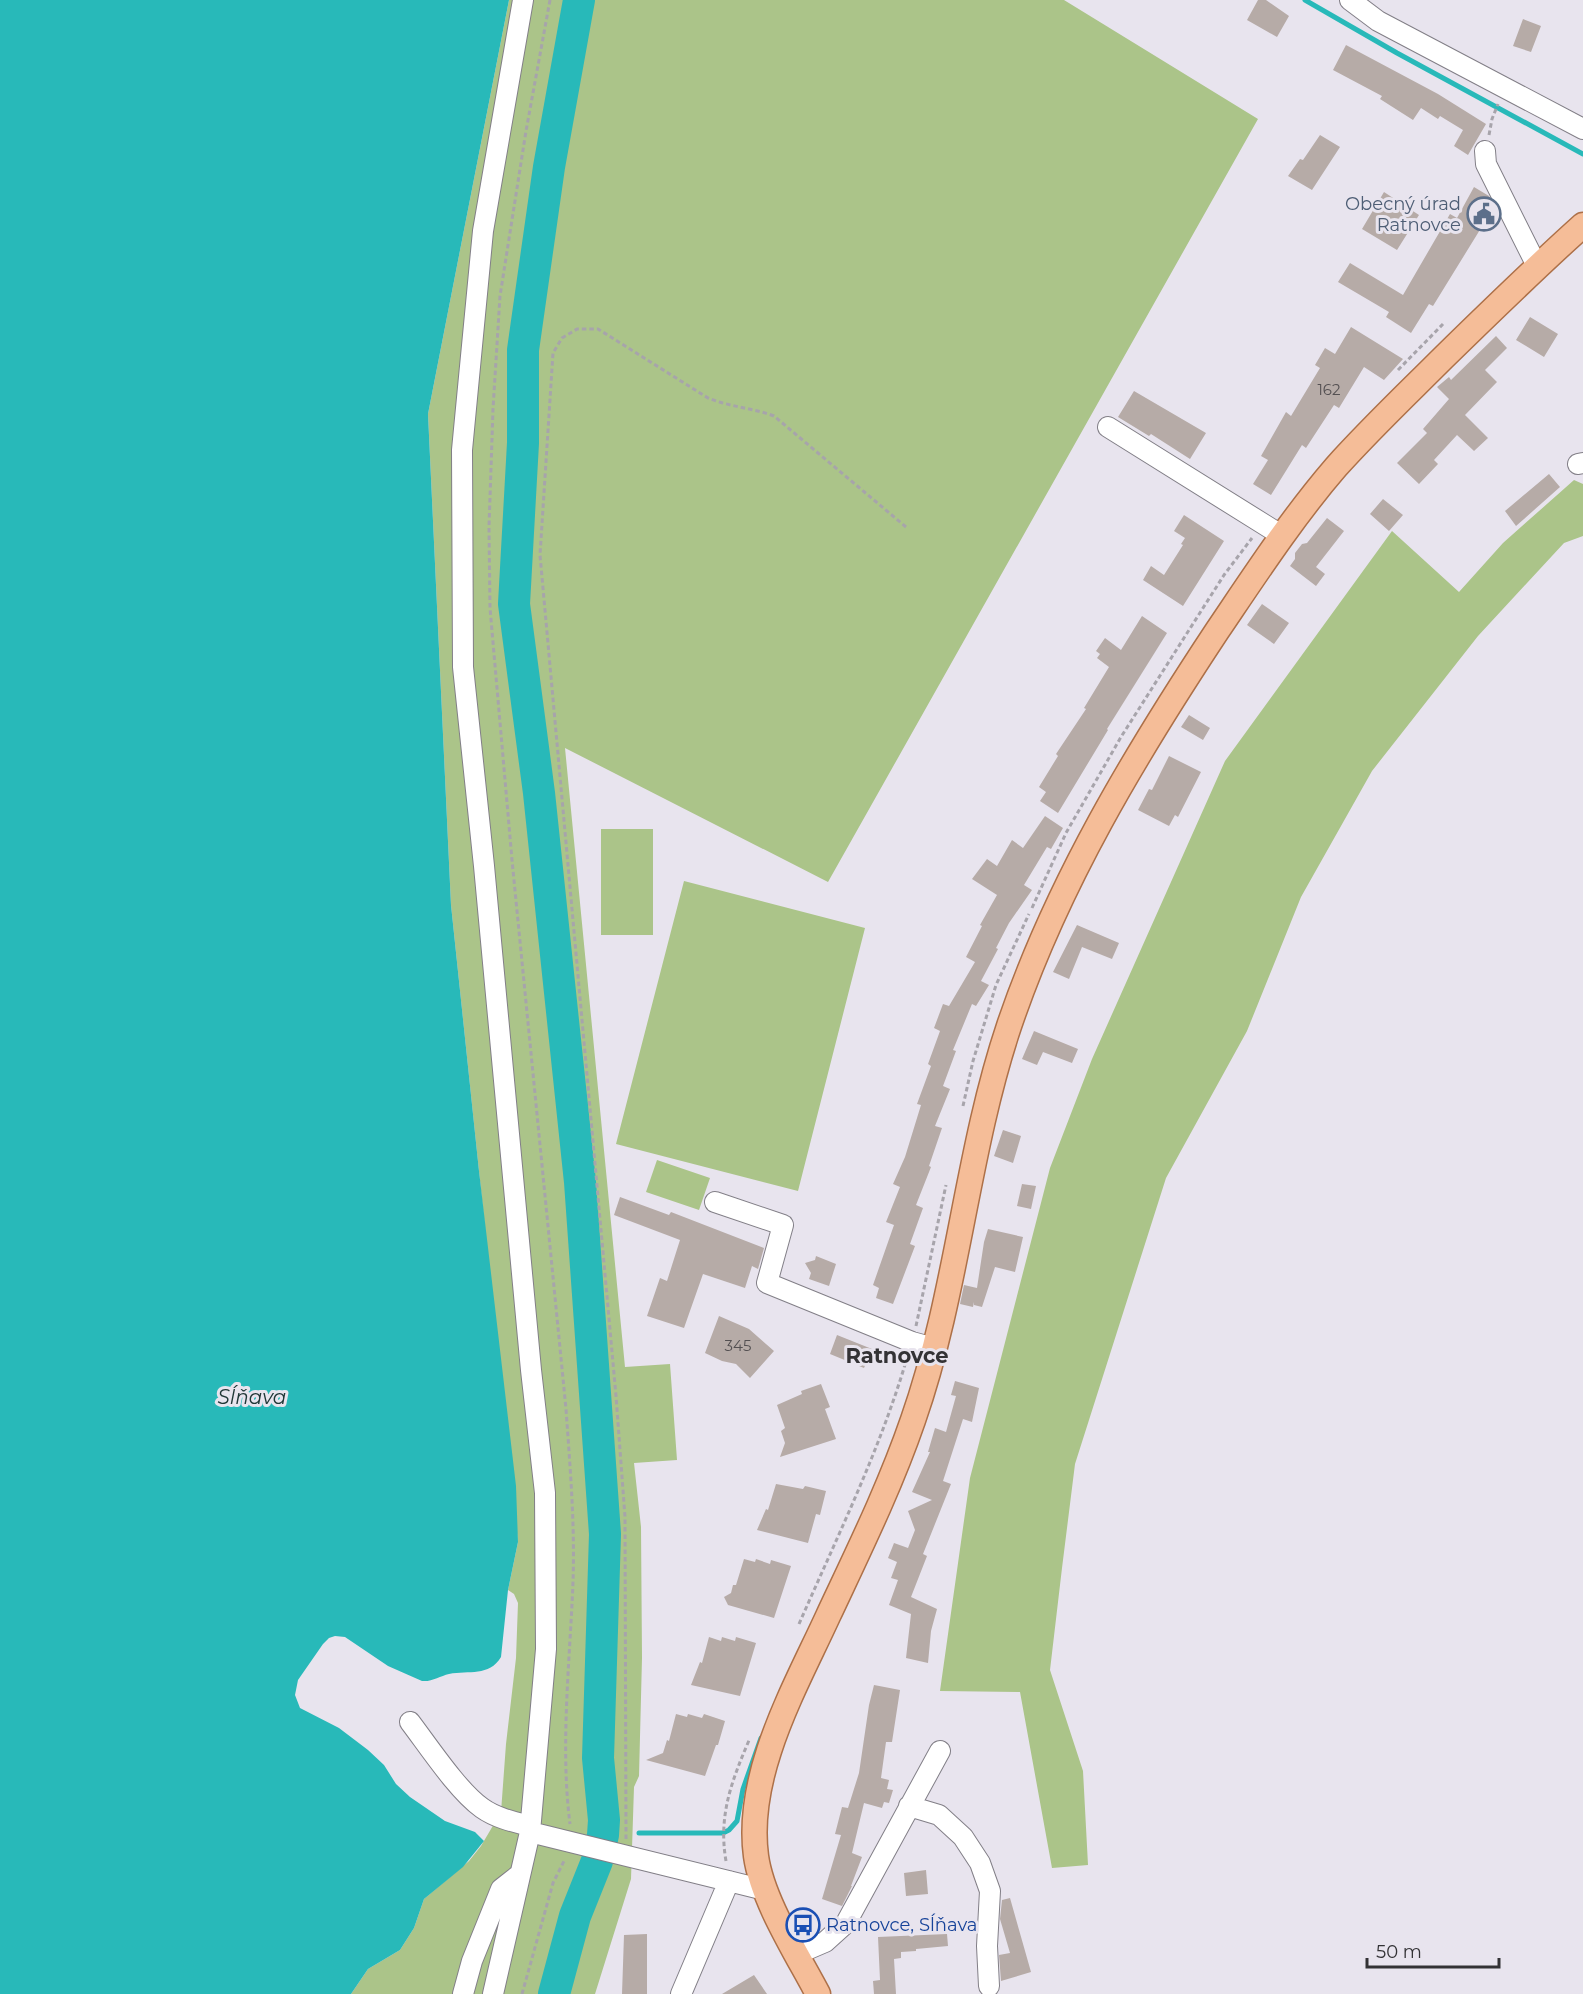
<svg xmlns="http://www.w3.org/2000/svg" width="1583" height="1994" viewBox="0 0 1583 1994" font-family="Montserrat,sans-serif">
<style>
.green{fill:#abc489}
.water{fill:#28b9b9}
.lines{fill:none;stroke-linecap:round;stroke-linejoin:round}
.stream{stroke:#28b9b9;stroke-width:5}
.river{stroke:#28b9b9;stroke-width:32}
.building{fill:#b6aba7}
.minor-casing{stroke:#827f87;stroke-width:22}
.major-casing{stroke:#ad7048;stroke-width:27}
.path{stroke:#a7a4ab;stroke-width:3;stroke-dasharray:4.5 3;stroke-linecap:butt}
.minor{stroke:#fff;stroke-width:20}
.major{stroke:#f5bd98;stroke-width:24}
.labels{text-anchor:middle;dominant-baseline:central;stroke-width:6;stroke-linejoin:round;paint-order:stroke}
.number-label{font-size:15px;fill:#545052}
.service-label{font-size:18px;fill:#4e5e75;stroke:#e8e4ee;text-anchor:end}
.transit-label{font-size:18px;fill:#164399;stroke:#e8e4ee;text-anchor:start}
.water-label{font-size:20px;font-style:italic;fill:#203737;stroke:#e8e4ee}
.quarter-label{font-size:21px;font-weight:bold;fill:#333235;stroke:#e8e4ee}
</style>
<rect width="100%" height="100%" fill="#e8e4ee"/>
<!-- green -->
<path class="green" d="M509 0H1064L1258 119 828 882 565 748 625 1367 670 1364 677 1460 634 1463 641 1527 642 1658 639 1776 634 1787 631 1879 595 1994H351L368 1969 400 1950 414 1928 424 1899 469 1861 481 1846 501 1812 506 1744 516 1658 518 1603 514 1594 508 1590 518 1542 451 905 428 414Z
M1574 480 1583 484V536L1564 543 1478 636 1372 771 1301 897 1247 1031 1166 1178 1075 1464 1062 1568 1050 1670 1083 1771 1088 1865 1052 1868 1020 1692 940 1691 970 1478 1050 1168 1092 1059 1225 761 1392 531 1459 592 1503 543Z
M601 829H653V935H601Z
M684 881 865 928 798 1191 616 1144Z
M657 1160 710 1178 699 1210 646 1192Z"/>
<!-- water -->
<path class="water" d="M0 0H509L428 414 451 905 479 1171 516 1486 518 1542 508 1590 501 1657C489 1677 469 1670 449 1674 440 1676 432 1682 422 1681L388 1666 345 1637 335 1636 329 1638 323 1644 298 1680 295 1695 300 1708 339 1728 368 1750 384 1765 396 1784 410 1797 445 1821 475 1832 484 1841 463 1867 424 1899 414 1928 400 1950 368 1969 351 1994H0Z"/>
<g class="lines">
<!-- stream -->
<path class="stream" d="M1305 0 1397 53 1583 154
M603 1830 613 1831
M639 1833H723L729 1830 737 1821 743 1789 761 1738"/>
<!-- river -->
<path class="river" d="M554 1994 575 1916 597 1861 603 1835 604 1820 598 1758 605 1534 580 1182 539 793 514 604 523 443V350L549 167 579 0"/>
</g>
<!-- building -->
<path class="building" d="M1258 0H1266L1289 16 1277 37 1247 20Z
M1523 19 1541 26 1531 52 1513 46Z
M1346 45 1438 94 1486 124 1468 155 1454 146 1463 130 1440 116 1438 119 1421 108 1413 120 1380 99 1382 96 1333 70Z
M1320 135 1340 147 1312 190 1288 176 1300 159 1303 160Z
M1474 187 1489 196 1494 207 1433 306 1429 304 1411 333 1386 317 1389 312 1338 282 1350 263 1403 295 1450 214 1457 218Z
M1384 192 1419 215 1397 250 1362 229Z
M1530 317 1558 334 1544 357 1516 340Z
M1351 327 1403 359 1384 380 1364 367 1339 408 1334 405 1306 448 1302 445 1271 495 1253 484 1268 460 1261 456 1286 412 1291 416 1320 368 1315 365 1325 348 1335 354Z
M1496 336 1507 348 1485 370 1497 382 1465 415 1488 438 1474 451 1457 435 1434 460 1438 464 1419 484 1397 463 1427 433 1423 429 1449 399 1437 387 1449 377 1451 380Z
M1134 391 1206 433 1190 459 1151 434 1149 436 1118 417Z
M1549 474 1560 487 1516 526 1505 511Z
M1383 499 1403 515 1389 531 1370 514Z
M1184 515 1224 541 1183 606 1143 580 1151 566 1164 575 1183 545 1181 544 1185 538 1174 531Z
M1327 518 1344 531 1316 567 1325 574 1316 586 1290 566 1295 559V553L1302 544 1307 543Z
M1262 604 1289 623 1274 644 1247 625Z
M1142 616 1167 633 1107 729 1108 730 1058 813 1040 801 1046 792 1039 787 1058 756 1056 754 1086 709 1084 708 1109 667 1097 658 1100 654 1096 651 1105 638 1121 650Z
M1189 715 1210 728 1203 740 1181 727Z
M1169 756 1201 772 1178 817 1175 815 1169 826 1138 810 1149 789 1152 790Z
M1045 816 1063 828 1051 849 1047 847 1024 885 1032 890 1009 923 996 948 998 949 981 981 989 985 976 1006 972 1004 953 1050 956 1051 943 1086 950 1089 935 1126 942 1128 929 1166 931 1167 916 1205 923 1208 910 1244 915 1246 893 1304 876 1298 879 1288 873 1285 894 1225 886 1222 900 1187 893 1184 905 1157 921 1105 917 1104 931 1066 928 1064 940 1031 934 1028 943 1004 949 1006 975 962 966 957 982 926 980 925 997 895 972 879 987 859 997 866 1012 840 1023 848Z
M1077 925 1119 943 1112 959 1082 947 1069 979 1053 972Z
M1034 1031 1078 1049 1072 1063 1043 1052 1037 1065 1022 1059Z
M1003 1130 1021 1136 1013 1163 994 1156Z
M1022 1184 1036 1186 1031 1209 1017 1206Z
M620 1197 669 1215 671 1212 764 1248 758 1269 752 1266 745 1288 703 1274 684 1328 647 1316 660 1278 667 1281 680 1240 614 1215Z
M988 1229 1023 1237 1015 1272 995 1267 982 1307 974 1305V1302L973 1307 960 1304 964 1285 977 1288 984 1242Z
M816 1256 836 1264 829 1286 809 1279 811 1273 805 1263 815 1260Z
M719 1316 749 1329 774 1351 750 1378 736 1364 722 1361 705 1353Z
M837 1335 872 1349 864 1368 830 1354Z
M955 1381 979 1388 972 1422 963 1419 943 1481 951 1484 923 1554 927 1556 911 1597 937 1609 931 1631 928 1663 906 1658 911 1614 889 1605 898 1580 891 1578 897 1562 888 1558 894 1543 908 1548 915 1530 908 1511 932 1500 912 1492 930 1452H928L935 1428 946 1432 956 1396 951 1395Z
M821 1384 830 1407 825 1409 836 1439 780 1457 785 1443 781 1431 785 1428 777 1405 802 1394 801 1391Z
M776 1484 803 1489 805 1486 826 1491 820 1515 816 1514 808 1543 757 1530 766 1509 768 1510Z
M744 1559 755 1562 756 1559 770 1564 771 1560 791 1566 774 1618 728 1605 724 1597 731 1593 733 1585H736Z
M709 1637 721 1641 722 1637 735 1641 736 1637 756 1643 740 1696 691 1685 700 1662 702 1663Z
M874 1685 900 1690 892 1742H886L881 1778 889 1780 887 1789 893 1790 889 1803 884 1802 882 1808 864 1803 852 1853 862 1857 851 1886H852L842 1906 822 1899 841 1835 835 1834 842 1807 848 1808 859 1773 869 1705Z
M676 1714 687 1717 688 1714 702 1718 704 1714 725 1721 718 1745H716L705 1776 646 1760 663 1753 667 1740 669 1741Z
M926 1870 928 1894 906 1896 904 1873Z
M1010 1898 1031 1972 1001 1981 999 1955 1010 1953 1000 1919 1002 1900Z
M647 1934V1994H622L624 1935Z
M947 1934 948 1946 916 1949V1951L901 1952V1958L894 1959 896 1994H874L873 1981 880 1980 878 1937Z
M754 1975 767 1994H722Z"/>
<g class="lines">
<defs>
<path id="minor" d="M1350 0 1378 21 1583 129
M1485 151 1486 164 1537 266
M1108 427 1281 535
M1578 464 1583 463
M715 1202 783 1225 767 1283 912 1342 934 1348
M410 1722C429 1747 458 1791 482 1808 496 1818 514 1822 530 1826
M909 1806 939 1815 963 1837 980 1863 990 1891 987 1946 989 1986
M530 1832 765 1890
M797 1954 825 1942 846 1923 940 1751
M463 1994 472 1961 501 1889 520 1874
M493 1994 530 1832 546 1649 545 1493 531 1370 484 866 463 667 462 450 483 231 523 0
M681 1994 729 1881"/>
<path id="major" d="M818 1994C797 1954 762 1900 756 1856 745 1774 795 1688 828 1616 858 1552 890 1487 913 1420 958 1292 966 1154 1009 1026 1057 884 1135 755 1217 631 1255 575 1292 518 1336 467 1370 429 1407 394 1443 358 1489 313 1535 268 1583 225"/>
</defs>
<!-- minor casing -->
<use href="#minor" class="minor-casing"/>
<!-- major casing -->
<use href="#major" class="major-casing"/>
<!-- path -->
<path class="path" d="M550 0 526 131 500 296 493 409 489 527 490 608 512 860 566 1409C570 1466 575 1524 573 1582 570 1660 560 1747 570 1824
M1489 135 1492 119 1498 104
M1398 370 1443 324
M1032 908 1066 833 1121 737 1224 575 1252 538
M963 1106 973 1061 996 985 1029 914
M916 1326 946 1185
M799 1624C837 1537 880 1450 907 1358
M626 1839 625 1517 616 1396 540 555 553 353 562 338 577 329H598L708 398C730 407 753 408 774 416L906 527
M726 1861C718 1815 732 1780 750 1738
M522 1994 553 1883 565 1859"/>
<!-- minor -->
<use href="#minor" class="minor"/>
<!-- major -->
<use href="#major" class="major"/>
</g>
<!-- icons -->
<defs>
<symbol id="civic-ring" viewBox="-11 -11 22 22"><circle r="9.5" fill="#e8e4ee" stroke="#5c6f8a" stroke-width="1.5"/><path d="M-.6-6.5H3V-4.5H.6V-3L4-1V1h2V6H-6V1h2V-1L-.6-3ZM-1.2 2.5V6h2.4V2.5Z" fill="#5c6f8a"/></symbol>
<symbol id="bus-ring" viewBox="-11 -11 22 22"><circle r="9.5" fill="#e8e4ee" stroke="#1a4fb4" stroke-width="1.5"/><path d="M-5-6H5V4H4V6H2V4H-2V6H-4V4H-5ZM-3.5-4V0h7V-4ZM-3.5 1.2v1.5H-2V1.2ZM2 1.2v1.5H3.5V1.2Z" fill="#1a4fb4"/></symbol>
</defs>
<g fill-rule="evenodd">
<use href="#civic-ring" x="1465" y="195" width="38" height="38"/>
<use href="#bus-ring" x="784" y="1906" width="38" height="38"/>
</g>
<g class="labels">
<!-- number labels -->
<g class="number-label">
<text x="1329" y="389">162</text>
<text x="738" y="1345">345</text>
</g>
<!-- service labels -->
<g class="service-label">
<text x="1461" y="204">Obecný úrad<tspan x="1461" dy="21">Ratnovce</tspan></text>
</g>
<!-- transit labels -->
<g class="transit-label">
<text x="826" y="1925">Ratnovce, Sĺňava</text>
</g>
<!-- water labels -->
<g class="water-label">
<text x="252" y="1397">Sĺňava</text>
</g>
<!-- quarter labels -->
<g class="quarter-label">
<text x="897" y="1355">Ratnovce</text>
</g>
</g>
<!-- scale -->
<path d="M1367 1958v9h132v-9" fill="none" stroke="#333235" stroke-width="3"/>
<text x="1376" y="1958" font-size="18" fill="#333235" stroke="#e8e4ee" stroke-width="4.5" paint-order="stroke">50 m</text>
</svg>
